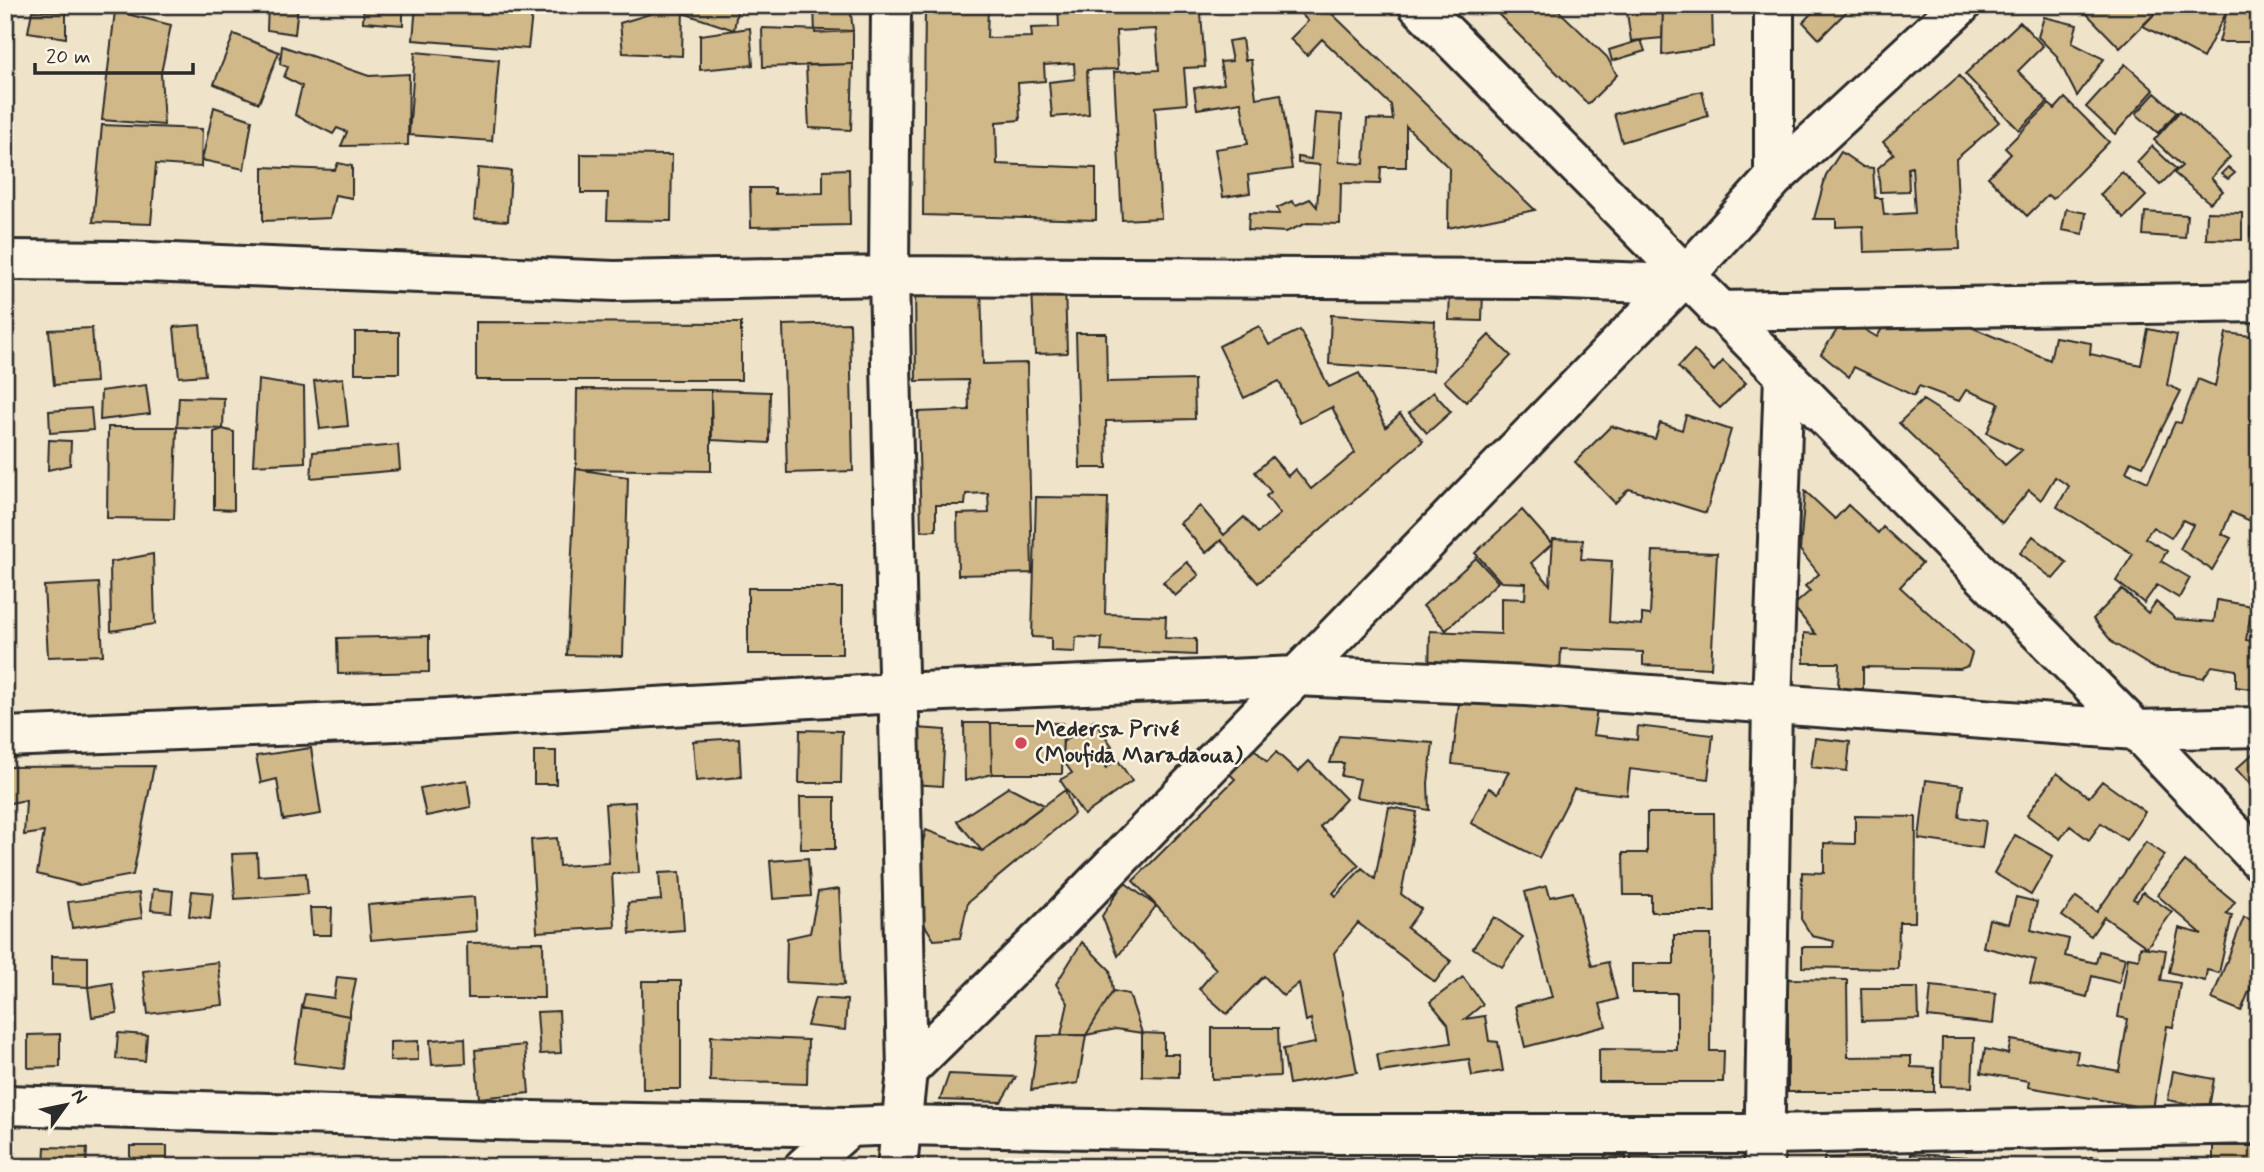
<svg xmlns="http://www.w3.org/2000/svg" width="2264" height="1172" viewBox="0 0 2264 1172" font-family="Mynerve,sans-serif">
<style>
.building{fill:#d1b888;stroke:#2b2b2b;stroke-width:2}
.lines{fill:none;stroke-linecap:round;stroke-linejoin:round}
.minor-casing{stroke:#2b2b2b;stroke-width:44}
.minor{stroke:#fcf5e5;stroke-width:38}
.poi-dot{fill:#d1495b;stroke:#fcf5e5;stroke-width:2.5}
.labels{text-anchor:middle;dominant-baseline:central;stroke-width:5;stroke-linejoin:round;paint-order:stroke}
.poi-label{font-size:23px;font-weight:bold;fill:#2b2b2b;stroke:#fcf5e5;text-anchor:start}
</style>
<rect width="100%" height="100%" fill="#efe3c9"/>
<filter id="ink" filterUnits="userSpaceOnUse"><feTurbulence type="fractalNoise" baseFrequency=".0143" numOctaves="2"/><feDisplacementMap in="SourceGraphic" scale="14" xChannelSelector="R" yChannelSelector="G"/><feConvolveMatrix kernelMatrix="1 2 1 2 8 2 1 2 1" color-interpolation-filters="sRGB"/></filter>
<g filter="url(#ink)">
<!-- building -->
<path class="building" d="M268 5H298L295 34 267 30Z
M364 5H403V25L363 22Z
M416 5H533L528 49 413 40Z
M650 5H683L682 56 623 53 620 23 650 14Z
M684 5H738L734 30 683 13Z
M925 5H988L987 38 1032 37 1031 28 1059 27 1058 5H1195L1201 14 1205 67 1184 68 1187 104 1155 107 1161 218 1122 220 1114 72 1159 70 1156 29 1116 31 1118 69 1087 70 1089 114 1052 117 1049 82 1075 79 1074 63 1044 65 1045 81 1018 83 1020 120 996 122 997 164 1096 168V220L923 215Z
M1292 5H1323L1535 210 1448 228 1449 168 1406 126V167H1381L1380 184 1341 183 1340 224 1307 223 1286 232 1248 230 1249 213 1280 214 1277 208 1292 201 1296 205 1310 199 1317 207 1320 165 1298 163V157L1311 159 1315 113 1342 115 1339 162 1364 164 1367 119 1393 120 1391 105 1322 39 1307 55 1290 39 1308 21Z
M1489 5H1560L1559 11 1607 57 1617 75 1588 104Z
M1626 5H1663L1662 38 1631 41Z
M1663 5H1712L1713 47 1662 55Z
M1819 5 1851 7 1819 39 1803 22Z
M2093 5H2163L2120 48 2086 13Z
M2163 5H2230L2203 58 2143 26Z
M814 6H850L853 31 815 33Z
M2228 7 2259 8V42H2219Z
M32 11 66 12V38L28 32Z
M115 11 171 25 161 73 164 125 102 120Z
M2044 17 2077 25 2072 43 2104 59 2077 96 2056 55 2038 37Z
M2020 22 2043 46 2018 71 2048 102 2019 130 1965 74Z
M750 28 753 65 700 70V35Z
M762 28 853 31V64L763 67Z
M234 34 279 52 259 103 214 84Z
M1242 39 1245 60H1251L1256 98 1281 94 1292 169 1248 175 1250 193 1223 197 1215 149 1248 144 1241 102 1197 109 1194 88 1224 84 1220 62 1232 61 1228 41Z
M1641 40 1645 51 1612 61 1609 50Z
M282 46 369 76 409 74 408 145 341 146 347 132 337 128 333 134 295 115 302 86 284 77 288 67 280 64Z
M415 52 499 60 492 141 409 135Z
M853 64 851 130 809 128 806 65Z
M2125 64 2154 90 2115 134 2086 107Z
M1959 76 1999 122 1956 159 1960 249 1864 252 1863 226 1836 227V219H1814L1826 175 1841 152 1863 167 1873 168 1875 198H1882L1884 215 1915 213 1912 167 1908 168 1909 191 1880 192 1878 168 1894 154 1883 142Z
M1702 91 1708 116 1622 142 1614 114Z
M2155 93 2177 112 2158 133 2136 114Z
M2065 98 2109 142 2053 199 2048 195 2027 216 1988 177 2011 154 2005 148 2049 104 2055 109Z
M214 107 252 120 244 169 202 160Z
M2180 111 2230 157 2211 178 2223 191 2210 203 2174 173 2182 166 2154 140Z
M102 125 202 129 201 167 156 164 151 224 93 222Z
M2152 146 2176 169 2160 185 2137 162Z
M581 154 672 155 671 221 607 220 608 193H581Z
M338 163 352 166V198L335 195 330 218 263 221V167L335 170Z
M2228 167 2235 173 2228 179 2221 174Z
M478 168 511 171 508 221 474 219Z
M849 169 850 225 751 227 750 188H775V194L823 193V170Z
M2122 172 2146 196 2124 218 2100 195Z
M2066 209 2086 213 2083 234 2062 230Z
M2145 212 2187 215 2185 238 2143 235Z
M2207 212 2242 213V240L2206 239Z
M2250 227 2259 228V236H2250Z
M981 284 983 364 1027 363 1032 573 958 575 957 514 989 513 988 493 966 494 965 505H936V530L921 531 918 412 969 410 968 380 916 381 915 286Z
M1065 286 1067 353 1035 354 1032 287Z
M1450 290 1483 291 1482 321 1449 320Z
M1331 315 1435 321 1433 371 1329 364Z
M1845 318 1877 337 1887 320 1955 329 1961 323 2050 360 2055 337 2091 343 2090 354 2141 365 2148 329 2177 335 2167 385 2181 391 2143 466 2131 461 2126 472 2148 482 2175 422 2181 423 2198 379 2215 386 2226 333 2259 337V390L2255 407 2259 409V525L2231 512 2222 534 2231 538 2212 570 2180 549 2193 525 2183 520 2171 538 2153 527 2145 538 2167 551 2161 561 2190 578 2179 598 2157 585 2144 603 2116 581 2133 554 2057 507 2069 486 2055 477 2041 500 2029 490 2002 523 1899 423 1923 400 1972 431 2005 465 2022 450 1987 433 1999 403 1966 390 1959 401 1919 386 1914 396 1854 367 1849 377 1821 354Z
M476 322 741 323V380H476Z
M850 323 853 471 787 473 783 325Z
M200 325 205 375 179 377 174 327Z
M1259 326 1269 345 1300 330 1329 387 1359 373 1386 427 1400 414 1423 441 1258 583 1221 540 1206 553 1180 523 1200 506 1224 535 1244 517 1258 533 1280 514 1266 496 1271 492 1255 472 1272 457 1288 476 1295 469 1311 489 1355 453 1332 407 1300 423 1279 381 1244 398 1219 346Z
M92 328 96 382 54 385 49 330Z
M355 332H399V373H355Z
M1076 333H1106L1107 382 1194 380 1195 419 1106 421 1107 468H1080Z
M1489 335 1511 356 1466 402 1444 381Z
M1694 350 1714 371 1723 361 1746 383 1720 408 1678 367Z
M343 378 348 426 320 429 314 381Z
M258 380 304 387 305 462 253 465Z
M146 385 150 414 100 420 101 391Z
M577 389 711 390V471L576 469Z
M711 390 770 392 769 443 712 440Z
M1433 392 1451 412 1427 433 1409 413Z
M179 397 224 398 223 429 177 427Z
M91 408 93 430 50 433 49 411Z
M1686 415 1731 430 1706 513 1629 489 1615 503 1575 462 1611 426 1655 439 1660 423 1682 430Z
M108 427H177L174 519 107 518Z
M223 429 234 432V510L214 509V432Z
M49 440 71 441 70 465 48 470Z
M398 445 400 470 311 478 313 452Z
M576 469 628 477 623 656 567 655Z
M1805 491 1835 519 1848 505 1878 533 1883 527 1922 563 1900 587 1972 653 1968 666 1960 669 1863 667V689H1838L1839 663H1804V633L1816 634 1793 606 1810 591 1805 586 1819 574 1800 550Z
M1036 497 1108 498 1105 614 1166 616 1165 638 1196 639V655L1101 651 1102 638 1076 637 1075 652 1051 651V638L1032 637Z
M1522 510 1552 544 1531 563 1550 585 1553 539 1583 540 1581 559 1612 561 1609 622 1642 625V614L1650 615 1653 551 1717 553 1711 668 1643 665V652L1561 649 1560 676 1429 670 1430 631 1501 634V598L1525 599 1526 583 1501 582 1475 553Z
M2033 536 2067 563 2053 579 2020 553Z
M153 554 155 624 111 631 110 562Z
M1476 558 1498 582 1446 630 1423 606Z
M1187 562 1199 575 1175 596 1163 582Z
M99 583 103 655 48 657 44 586Z
M748 588H842V654H748Z
M2122 589 2148 613 2156 602 2176 619 2214 622 2217 600 2252 606 2246 640 2252 641 2259 610V690L2236 687V670L2212 666 2203 678 2154 668 2113 643 2093 619Z
M429 636V672L338 674 337 638Z
M1461 686 1598 702 1593 735 1637 740 1638 726 1713 735 1708 779 1630 769 1627 795 1574 789 1539 858 1471 823 1489 788 1498 793 1509 771 1452 764Z
M1094 720 1112 746 1098 756 1106 768 1117 759 1132 781 1084 815 1060 780 1072 773 1062 759 1063 742Z
M964 723H991L992 774 965 781Z
M991 723H1063L1062 774H992Z
M916 728 945 730 942 786 912 784Z
M800 730 842 731 841 783H799Z
M1339 736 1433 743 1428 783 1429 810 1356 797 1360 779 1341 776 1344 763H1330Z
M739 738 741 777 696 781 693 741Z
M1815 738 1850 742 1847 771 1811 767Z
M1246 741 1267 762 1276 752 1298 772 1309 761 1346 799 1320 827 1359 865 1333 893 1336 896 1362 868 1375 879 1389 807 1417 812 1401 894 1421 909 1407 928 1451 961 1435 982 1358 923 1334 953 1357 1072 1289 1084 1283 1049 1315 1043 1311 1019 1306 1021 1299 983 1283 996 1264 976 1227 1014 1199 989 1216 969 1133 881 1235 779 1222 767Z
M311 748 321 814 283 820 277 779 261 783 256 756Z
M2259 748V794L2236 769Z
M534 751H556V784H534Z
M154 766 133 875 79 885 37 874 44 832 24 835 26 800 5 804V767Z
M2057 773 2089 797 2102 781 2145 812 2126 840 2101 823 2089 840 2070 826 2060 839 2027 815Z
M467 780 471 807 426 816 420 788Z
M1926 780 1963 785 1959 817 1986 821 1982 848 1919 839Z
M1009 787 1044 805 982 851 957 821Z
M1065 790 1074 814 968 902 960 938 934 940 908 898 926 830 982 851Z
M800 797H835V849H801Z
M635 802 639 873 612 874 615 927 537 932 531 840 557 838 559 866 609 863 605 804Z
M1647 813H1714L1715 912H1651V895H1624L1623 853H1647Z
M1855 816 1916 817 1915 922H1899L1898 969 1802 967V947H1833L1834 941 1812 936 1801 919 1802 872 1824 873V843L1855 844Z
M2015 835 2053 856 2031 895 1994 873Z
M2146 842 2165 855 2133 899 2137 901 2143 892 2172 912 2147 947 2104 917 2091 936 2062 916 2076 897 2097 912Z
M257 853 258 876 306 873 308 894 235 899 232 854Z
M808 858 811 896 773 899 770 861Z
M2185 861 2235 902 2226 914 2232 915 2219 973 2207 970 2205 981 2169 972 2179 928 2202 934 2157 895Z
M680 872 684 930 630 934 628 903 661 900 659 873Z
M1124 882 1156 906 1118 956 1102 916Z
M1547 886 1550 897 1573 892 1592 966 1608 962 1617 999 1600 1004 1606 1026 1525 1047 1515 1006 1552 997 1525 892Z
M153 889 173 891 171 912 151 910Z
M839 889 844 985 786 982 787 938 810 933 818 892Z
M192 891 213 893 210 919 189 916Z
M139 893 142 918 72 928 68 902Z
M474 897 476 931 371 940 368 905Z
M2016 897 2037 902 2031 930 2069 939 2065 956 2096 963 2099 951 2125 958 2119 983 2092 976 2087 997 2030 983 2036 960 1983 947 1989 919 2009 924Z
M310 908H332L331 935H312Z
M1494 917 1523 937 1502 967 1473 948Z
M2244 917 2259 923V967L2241 1011 2212 999Z
M1674 935H1711L1710 1051H1724L1723 1082H1599V1049L1677 1050V993H1632V964H1674Z
M543 942 544 998H468L467 943Z
M1082 942 1110 970 1113 991 1086 1035H1061L1068 1003 1056 984Z
M2140 947 2166 950 2161 980 2180 983 2173 1027 2167 1026 2153 1109 2028 1087 2029 1081 1981 1073 1985 1049 2008 1054 2011 1040 2078 1051 2076 1063 2119 1071 2128 1019 2118 1017 2128 957 2139 959Z
M52 956 88 957V987L52 985Z
M218 962 223 1005 148 1014 143 971Z
M337 977 356 979 349 1016 302 1007 305 994 334 998Z
M1463 977 1483 1004 1465 1019 1485 1016 1489 1041 1498 1042 1503 1071 1472 1076 1469 1059 1380 1072 1377 1054 1451 1043 1448 1024 1430 1002Z
M1788 979 1847 980 1848 1057 1911 1056V1067L1934 1068V1092H1788Z
M642 981H681V1089H643Z
M112 983 117 1013 92 1017 88 987Z
M1931 986 1996 993 1993 1024 1928 1017Z
M1861 988H1918L1919 1019 1862 1021Z
M1113 991 1129 994 1142 1033 1116 1029 1086 1035Z
M815 998 847 1000 845 1030 807 1026Z
M302 1007 349 1016 344 1069 294 1063Z
M2259 1009V1029L2249 1020Z
M559 1011 561 1053 540 1054 537 1012Z
M1212 1028H1278L1280 1076 1212 1079Z
M118 1033 147 1035 145 1061 116 1059Z
M1142 1033 1164 1034V1054H1179V1077L1142 1076Z
M60 1034V1067L28 1068V1035Z
M1086 1035 1078 1083 1031 1090 1038 1036Z
M711 1036 808 1040 807 1084 710 1081Z
M465 1038 466 1063 432 1065 430 1040Z
M1942 1038H1974L1972 1087 1941 1086Z
M418 1041V1060L390 1061V1042Z
M525 1045 529 1093 479 1098 475 1050Z
M2173 1071 2214 1079 2209 1108 2168 1100Z
M949 1074 1016 1077 1001 1102 940 1100Z
M130 1146H167V1167H130Z
M2213 1146H2259V1167H2213Z
M45 1147 87 1148 86 1167H44Z
M1911 1154 1967 1157V1163L1986 1164 1985 1167H1910Z
M1534 1155 1552 1156V1167H1534Z
M1605 1155 1626 1157V1167H1604Z
M1631 1156 1660 1158V1167H1631Z
M1898 1156V1167H1824V1158Z
M2090 1157 2209 1162 2208 1167H2090Z"/>
<g class="lines">
<defs>
<path id="minor" d="M891 5 889 276 907 1071 897 1167
M1418 5 2136 730 2259 860
M1774 178V5
M5 260 123 261 614 281 889 276 1539 279 1676 284
M1718 311 2259 302
M5 737 444 719 897 693 1296 676 1526 686 2136 730 2259 727
M907 1071 1056 924 1684 277 1774 178 1961 5
M5 1105 530 1121 849 1127 900 1125 1337 1134H1765L2259 1124
M804 1167 849 1127
M1764 1167 1772 703 1784 376"/>
</defs>
<!-- minor casing -->
<use href="#minor" class="minor-casing"/>
<!-- minor -->
<use href="#minor" class="minor"/>
</g>
</g>
<!-- markers -->
<circle class="poi-dot" cx="1021" cy="743" r="7"/>
<g class="labels">
<!-- poi labels -->
<g class="poi-label">
<text x="1035" y="730">Medersa Privé<tspan x="1035" dy="26">(Moufida Maradaoua)</tspan></text>
</g>
</g>
<!-- margin -->
<rect width="2264" height="1172" fill="none" stroke="#fcf5e5" stroke-width="28"/>
<rect x="14" y="14" width="2236" height="1144" fill="none" stroke="#2b2b2b" stroke-width="2.5" filter="url(#ink)"/>
<!-- north arrow -->
<g transform="translate(66 1105) rotate(57)" stroke="#fcf5e5" stroke-width="5" paint-order="stroke">
<path d="M0-5L12 26L0 18L-12 26Z" fill="#2b2b2b"/>
<text y="-10" font-size="19" font-weight="bold" text-anchor="middle" fill="#2b2b2b">N</text>
</g>
<!-- scale -->
<path d="M35 63v10h158v-10" fill="none" stroke="#2b2b2b" stroke-width="3.5"/>
<text x="46" y="63" font-size="21" fill="#2b2b2b" stroke="#fcf5e5" stroke-width="5" paint-order="stroke">20 m</text>
</svg>
